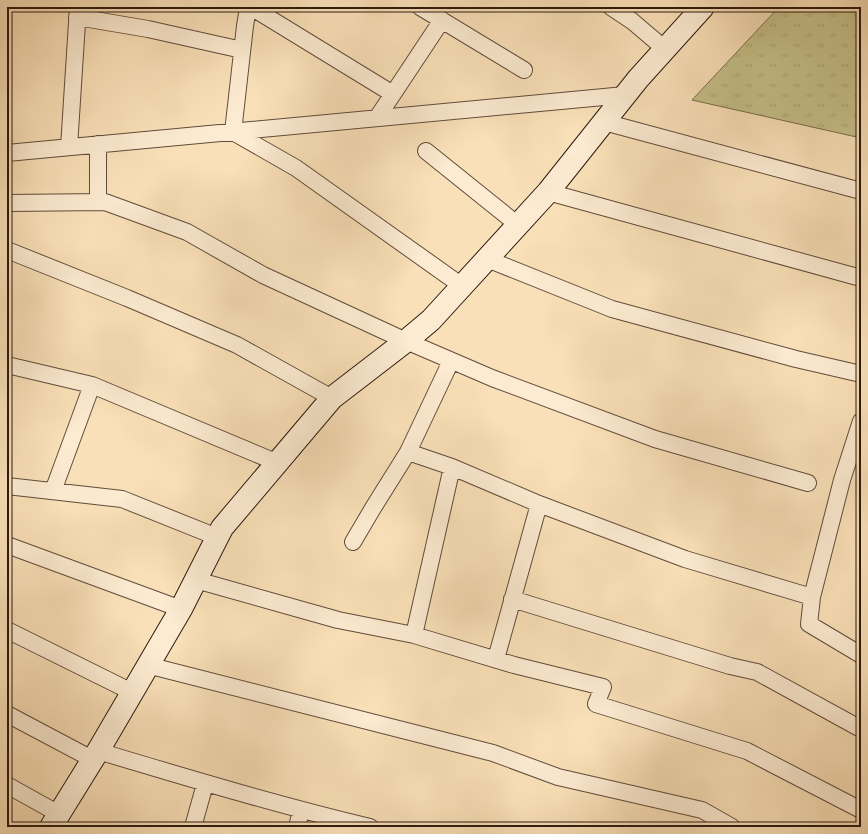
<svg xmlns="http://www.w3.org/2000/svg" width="868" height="834" viewBox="0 0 868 834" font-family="Alegreya,serif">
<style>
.park{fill:url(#park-tufts);stroke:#796d4c}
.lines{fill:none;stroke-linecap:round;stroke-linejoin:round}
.street-casing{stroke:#604c3a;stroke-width:18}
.secondary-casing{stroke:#2c1a10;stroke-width:24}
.street{stroke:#fcebd1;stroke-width:16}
.secondary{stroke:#fcebd1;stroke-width:22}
</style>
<defs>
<pattern id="park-tufts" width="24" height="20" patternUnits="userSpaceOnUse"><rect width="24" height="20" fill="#c6c089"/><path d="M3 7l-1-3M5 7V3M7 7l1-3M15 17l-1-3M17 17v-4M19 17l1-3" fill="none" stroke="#aaa475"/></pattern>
</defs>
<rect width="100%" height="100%" fill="#fae0b8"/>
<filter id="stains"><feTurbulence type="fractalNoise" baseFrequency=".005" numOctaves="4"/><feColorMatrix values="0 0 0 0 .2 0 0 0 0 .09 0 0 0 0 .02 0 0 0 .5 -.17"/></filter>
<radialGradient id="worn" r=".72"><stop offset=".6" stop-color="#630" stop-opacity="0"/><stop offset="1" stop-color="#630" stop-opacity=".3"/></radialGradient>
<!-- park -->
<path class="park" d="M779 7H861V138L692 100Z"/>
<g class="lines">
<defs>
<path id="street" d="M248 7 245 26 233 132 296 168 462 286
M251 7 393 94
M420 7 524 70
M611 7 632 21 665 49
M77 17 148 29 242 50
M377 118 442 20
M604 122 861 191
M69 147 78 7
M426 151 518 225
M7 153 625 95
M548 192 861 278
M98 202V144
M7 203 105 202 187 232 263 275 406 341 492 378 655 439 808 483
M7 250 127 298 237 345 332 398
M487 259 612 309 796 359 861 374
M7 365 92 385 278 463
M408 452 452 467 539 504 685 559 812 597 809 624 861 655
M7 486 122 499 217 537
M53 491 92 385
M353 542 373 508 408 452 451 361
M7 545 181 609
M196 580 338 620 414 635 514 665 603 687 596 704 747 751 861 810
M812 597 842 480 861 421
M512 599 730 666 757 672 861 729
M7 630 132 692
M414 635 452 467
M496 659 539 504
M147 665 493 753 558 777 702 810 732 827
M7 714 92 759
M98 751C188 778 278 805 370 827
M7 785 59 814
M193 827 205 784
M297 827 301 811"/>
<path id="secondary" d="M51 827 98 751 181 609 222 528 332 398 406 341 431 320 548 192 638 79 703 7"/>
</defs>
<!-- street casing -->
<use href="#street" class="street-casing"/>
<!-- secondary casing -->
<use href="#secondary" class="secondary-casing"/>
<!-- street -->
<use href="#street" class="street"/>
<!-- secondary -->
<use href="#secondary" class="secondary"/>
</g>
<!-- margin -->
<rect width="868" height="834" fill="none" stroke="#fae0b8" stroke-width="24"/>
<rect x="8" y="8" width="852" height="818" fill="none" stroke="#2c1a10" stroke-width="2"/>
<rect x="12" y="12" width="844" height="810" fill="none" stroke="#2c1a10"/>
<rect width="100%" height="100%" filter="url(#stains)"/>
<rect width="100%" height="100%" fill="url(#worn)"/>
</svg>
